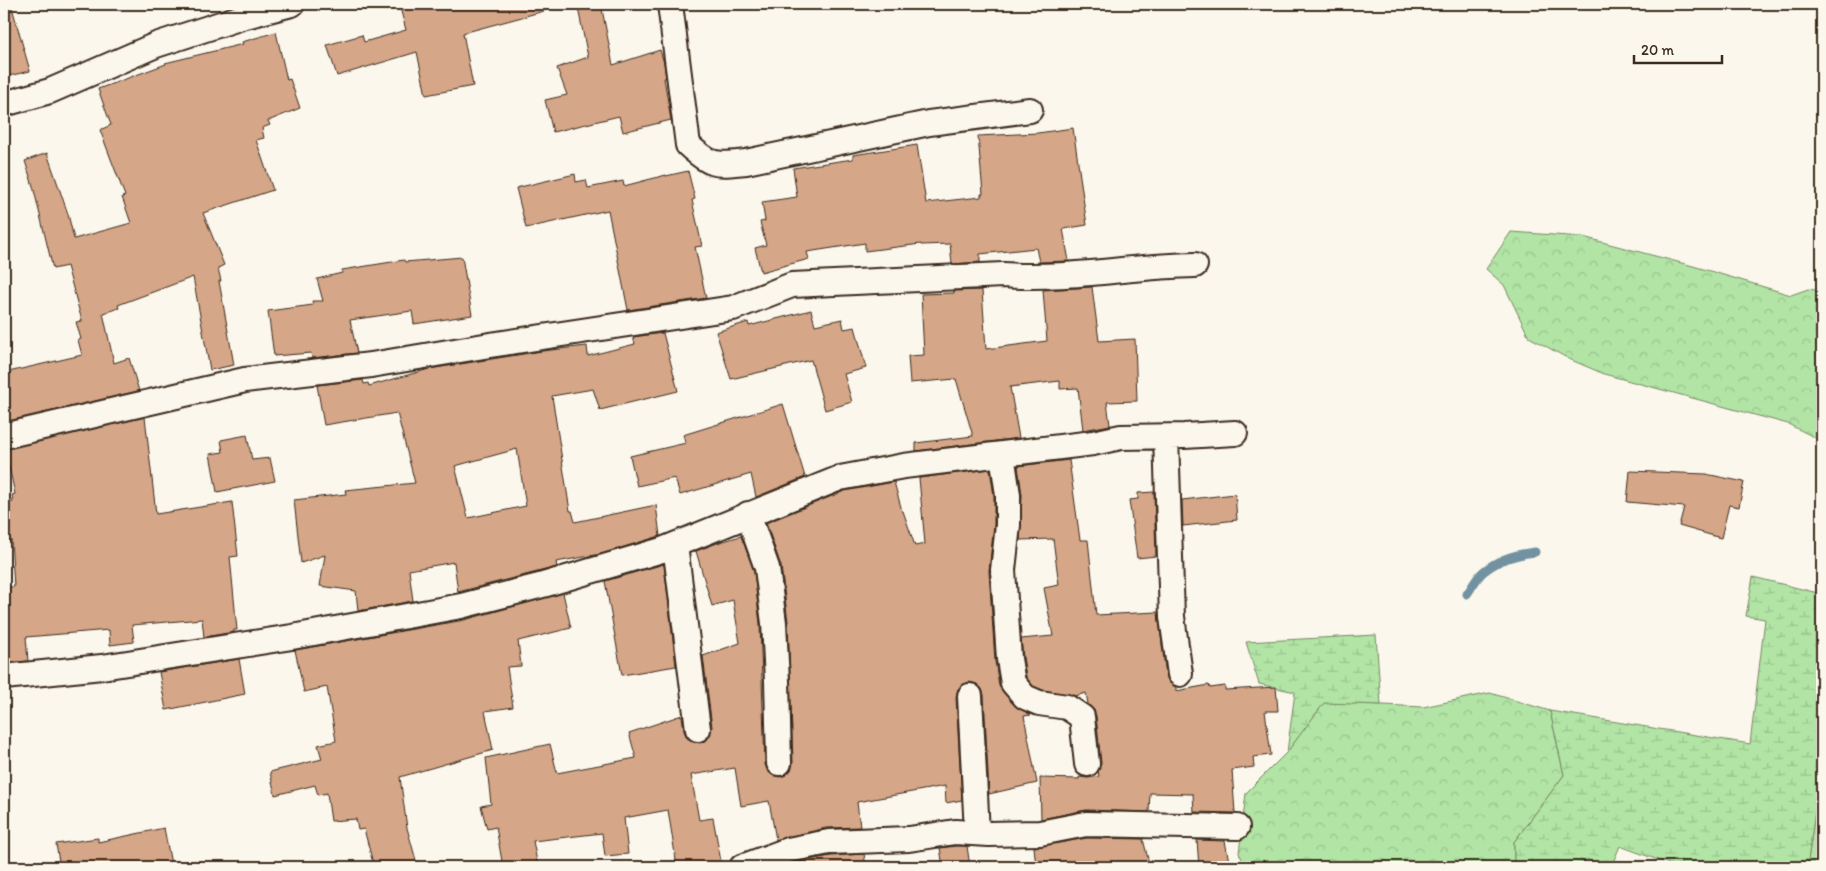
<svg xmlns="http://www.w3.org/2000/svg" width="1826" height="871" viewBox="0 0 1826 871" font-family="Itim,sans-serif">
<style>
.grass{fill:#b1e4a5;stroke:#768762}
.forest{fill:url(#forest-crowns);stroke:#768762}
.wetland{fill:url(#wetland-marsh);stroke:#768762}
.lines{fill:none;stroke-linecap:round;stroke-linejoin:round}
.stream{stroke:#7292a1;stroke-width:9}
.building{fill:#d5a687;stroke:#3b2a1e;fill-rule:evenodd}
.minor-casing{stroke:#3b2a1e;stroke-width:28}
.minor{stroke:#fbf7ec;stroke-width:24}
</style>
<defs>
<pattern id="forest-crowns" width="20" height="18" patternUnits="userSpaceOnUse" patternTransform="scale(1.25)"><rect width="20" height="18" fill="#b1e4a5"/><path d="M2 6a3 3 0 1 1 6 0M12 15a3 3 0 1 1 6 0" fill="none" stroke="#99c48e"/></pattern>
<pattern id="wetland-marsh" width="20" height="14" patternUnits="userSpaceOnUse" patternTransform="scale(1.25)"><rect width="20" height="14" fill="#b1e4a5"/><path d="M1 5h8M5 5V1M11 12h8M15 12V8" fill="none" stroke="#99c48e"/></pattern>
</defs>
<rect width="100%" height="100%" fill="#fbf7ec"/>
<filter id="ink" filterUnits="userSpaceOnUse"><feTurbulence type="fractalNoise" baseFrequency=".02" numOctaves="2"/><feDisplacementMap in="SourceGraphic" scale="10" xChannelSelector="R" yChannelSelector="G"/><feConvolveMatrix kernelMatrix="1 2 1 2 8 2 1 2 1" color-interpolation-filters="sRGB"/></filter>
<g filter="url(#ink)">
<!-- grass -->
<path class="grass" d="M1822 764V867H1807Z"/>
<!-- forest -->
<path class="forest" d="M1511 232 1583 237 1693 266 1791 295 1808 289 1822 291V441L1788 424 1604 374 1569 359 1529 337 1504 285 1486 269Z
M1490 693 1550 711 1564 775 1514 842V867H1246L1239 853 1246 793 1287 752 1324 702 1423 707Z"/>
<!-- wetland -->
<path class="wetland" d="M1753 577 1822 594V764L1807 867H1677L1620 846 1611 867H1604L1587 859 1579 867H1514V842L1564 775 1550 711 1750 744 1765 619 1746 616Z
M1376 635 1381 705 1324 703 1287 752 1295 692 1259 684 1246 642Z"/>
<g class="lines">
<!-- stream -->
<path class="stream" d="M1467 594C1472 587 1477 577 1483 572 1497 560 1517 554 1535 552"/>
</g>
<!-- building -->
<path class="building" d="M4 4H11L30 71 4 77Z
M399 4H543L544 11 463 33 473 86 426 95 417 52 337 76 327 45 362 35 364 42 406 30Z
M593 4H601L613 65 660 50 664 63 666 78H664L671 120 623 132 619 116 553 132 545 100 567 95 557 68 588 57 578 8Z
M276 32 287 80 290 79 300 108 268 121 270 125 262 128 264 138 256 140 273 190 203 213 224 265 218 268 221 281H219L234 365 210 370 193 277 118 305 119 308 103 313 114 363 129 358 139 391 4 422V373L82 355 78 340 81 339 76 322 82 321 67 266 53 269 33 186 25 161 47 153 68 214 74 239 131 223 122 197 125 196 100 130 111 125 98 89 166 64 165 63 243 44 242 42Z
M1073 128 1087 225 1063 229 1069 261 1039 262 1036 248 980 254V262L952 264 950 244 921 245V244L865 251V243L807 252 809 259 761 272 755 248 766 245 760 222 765 221 762 202 797 197 793 168 853 159V155L917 145 926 203 981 197V194H983L978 136 1038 133Z
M688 171 695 199 692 200 702 246 695 247 706 298 628 310 608 210 526 228 516 188 575 174 576 182 586 180 588 188 623 181 624 186 666 175V176Z
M462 257 472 315 414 324 412 311 350 320 357 353 312 358 311 353 274 356 268 311 313 305 312 301H323L317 279 342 273V270L404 260 405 262Z
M1092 287 1099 341 1135 339 1137 401 1107 402 1110 425 1083 430 1078 388 1060 389V381L1010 387 1019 438 916 451V443L973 436 956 379 910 383 908 356 924 355 921 294 954 293V291L982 290 986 349 1047 341 1043 290Z
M811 310 815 325 842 319 844 329 855 327 866 368 844 374 852 402 825 410 811 360 731 379 716 332 748 322 749 326Z
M663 333 678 391 600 410 593 389 552 396 570 511H572L575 522 656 505 660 536 601 554 556 562 557 567 458 592 454 562 409 570 413 601 358 611 356 591 320 586 325 555 301 563 294 500 346 494 345 490 415 483 397 413 324 425 317 385 363 380 364 384 368 383 369 386 429 369 542 351 587 346 588 356 635 344 633 337ZM517 449 526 506 468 518 455 466Z
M783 404 805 477 756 497 751 474 680 495 675 478 637 486 630 456 686 443 683 435Z
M145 417 156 514 232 502 238 556 230 557 237 630H234V632L204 637 202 619 132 625 134 642 110 645 109 630 26 637 28 661 4 663V587H14L11 540 4 542V504L13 502 12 495 15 494 5 449Z
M247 435 252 460 270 458 275 481 217 492 210 454 223 452 221 440Z
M1069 460 1080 540H1088L1096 615 1158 612 1166 676 1170 683 1176 687V691L1209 685 1210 688 1225 686V690L1276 687 1278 711H1265L1271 755 1253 757 1254 767 1232 770 1235 813 1194 812 1193 794 1150 793 1149 812 1086 810 1041 819 1040 778 1079 779V777L1088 778 1099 776 1098 771 1101 763 1096 716 1094 710 1088 704 1086 693 1075 696 1043 690 1033 686 1026 677 1023 657 1021 639 1053 636 1044 588 1059 585 1053 539 1020 540 1022 495 1018 466Z
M990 469 994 496V524L989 571 995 661 999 685 1003 692 1015 706 1031 715 1024 716 1037 783 989 794 984 695 982 689 977 684 969 682 962 685 958 689 956 697 962 800 946 803 945 786 857 802 860 827 826 828 776 840 769 801 741 806 735 768 691 775 699 820 713 818 722 867H677L668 810 624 818 628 854 605 856 602 833 533 841 538 867H503L496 827 487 829 481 806 491 804 486 758 550 744 557 773 636 758 629 733 682 715 684 731 687 738 692 741 700 743 707 740 710 735 712 727 703 656 740 643 733 600 712 606 696 551 720 542 741 536 754 571 760 624 765 764 767 770 772 775 780 777 786 775 791 770 793 763 788 622 781 566 766 523 844 491 894 482 902 511H903L915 546 925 544 919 478Z
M1630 471 1706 474 1744 482 1739 507 1729 505 1721 538 1679 526 1684 507 1627 502Z
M1154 492 1156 556 1137 558 1129 500 1138 499V493Z
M1235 494 1237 520 1183 526 1182 500Z
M664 564 676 666 622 675 605 581Z
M563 593 571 628 518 641 521 666 507 667 513 707 485 711 493 750 400 777 407 828 417 864 404 867H374L364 829 358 830 356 819 331 821 327 793 318 795 315 785 275 795 270 772 322 759 318 745 336 741 327 687 304 692 295 650 464 620Z
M239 659 245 694 166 710 159 672Z
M164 828 171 864 157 867H60L56 844 98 838V842Z
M1087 838 1143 839 1150 867H1036L1034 847Z
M1197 840 1225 841 1230 867H1199Z
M956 846H967L970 867H943L940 848Z
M864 854 866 867H781L792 863 831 856Z"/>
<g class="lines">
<defs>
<path id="minor" d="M670 4 688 145C712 167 715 165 746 162L929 123 1030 110
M4 104 50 91 156 45 242 17 292 4
M4 436 245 380 371 365 490 345 733 308 792 285 1003 275C1067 280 1131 266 1195 265
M1166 437 1172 617 1180 674
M1002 454 1008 495V525L1003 570 1009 659 1013 683 1025 697 1039 703 1067 707 1082 717 1087 764
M748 514 767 568 774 623 777 681 779 763
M675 545 698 729
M4 677 102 667 292 637 461 606 543 585 662 550 840 478 904 466 1093 443 1121 437 1184 436 1235 433
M970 696 977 833
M742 867 788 850 829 842 909 839 955 832 989 834 1040 833 1086 824 1237 827"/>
</defs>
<!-- minor casing -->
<use href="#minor" class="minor-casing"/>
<!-- minor -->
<use href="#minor" class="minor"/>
</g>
</g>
<!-- margin -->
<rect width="1826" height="871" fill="none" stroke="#fbf7ec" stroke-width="20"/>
<rect x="10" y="10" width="1806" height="851" fill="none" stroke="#3b2a1e" stroke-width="2" filter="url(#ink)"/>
<!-- scale -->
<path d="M1634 55v8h88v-8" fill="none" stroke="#3b2a1e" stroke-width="2.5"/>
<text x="1641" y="55" font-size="15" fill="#3b2a1e" stroke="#fbf7ec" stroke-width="4" paint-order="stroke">20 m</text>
</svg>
